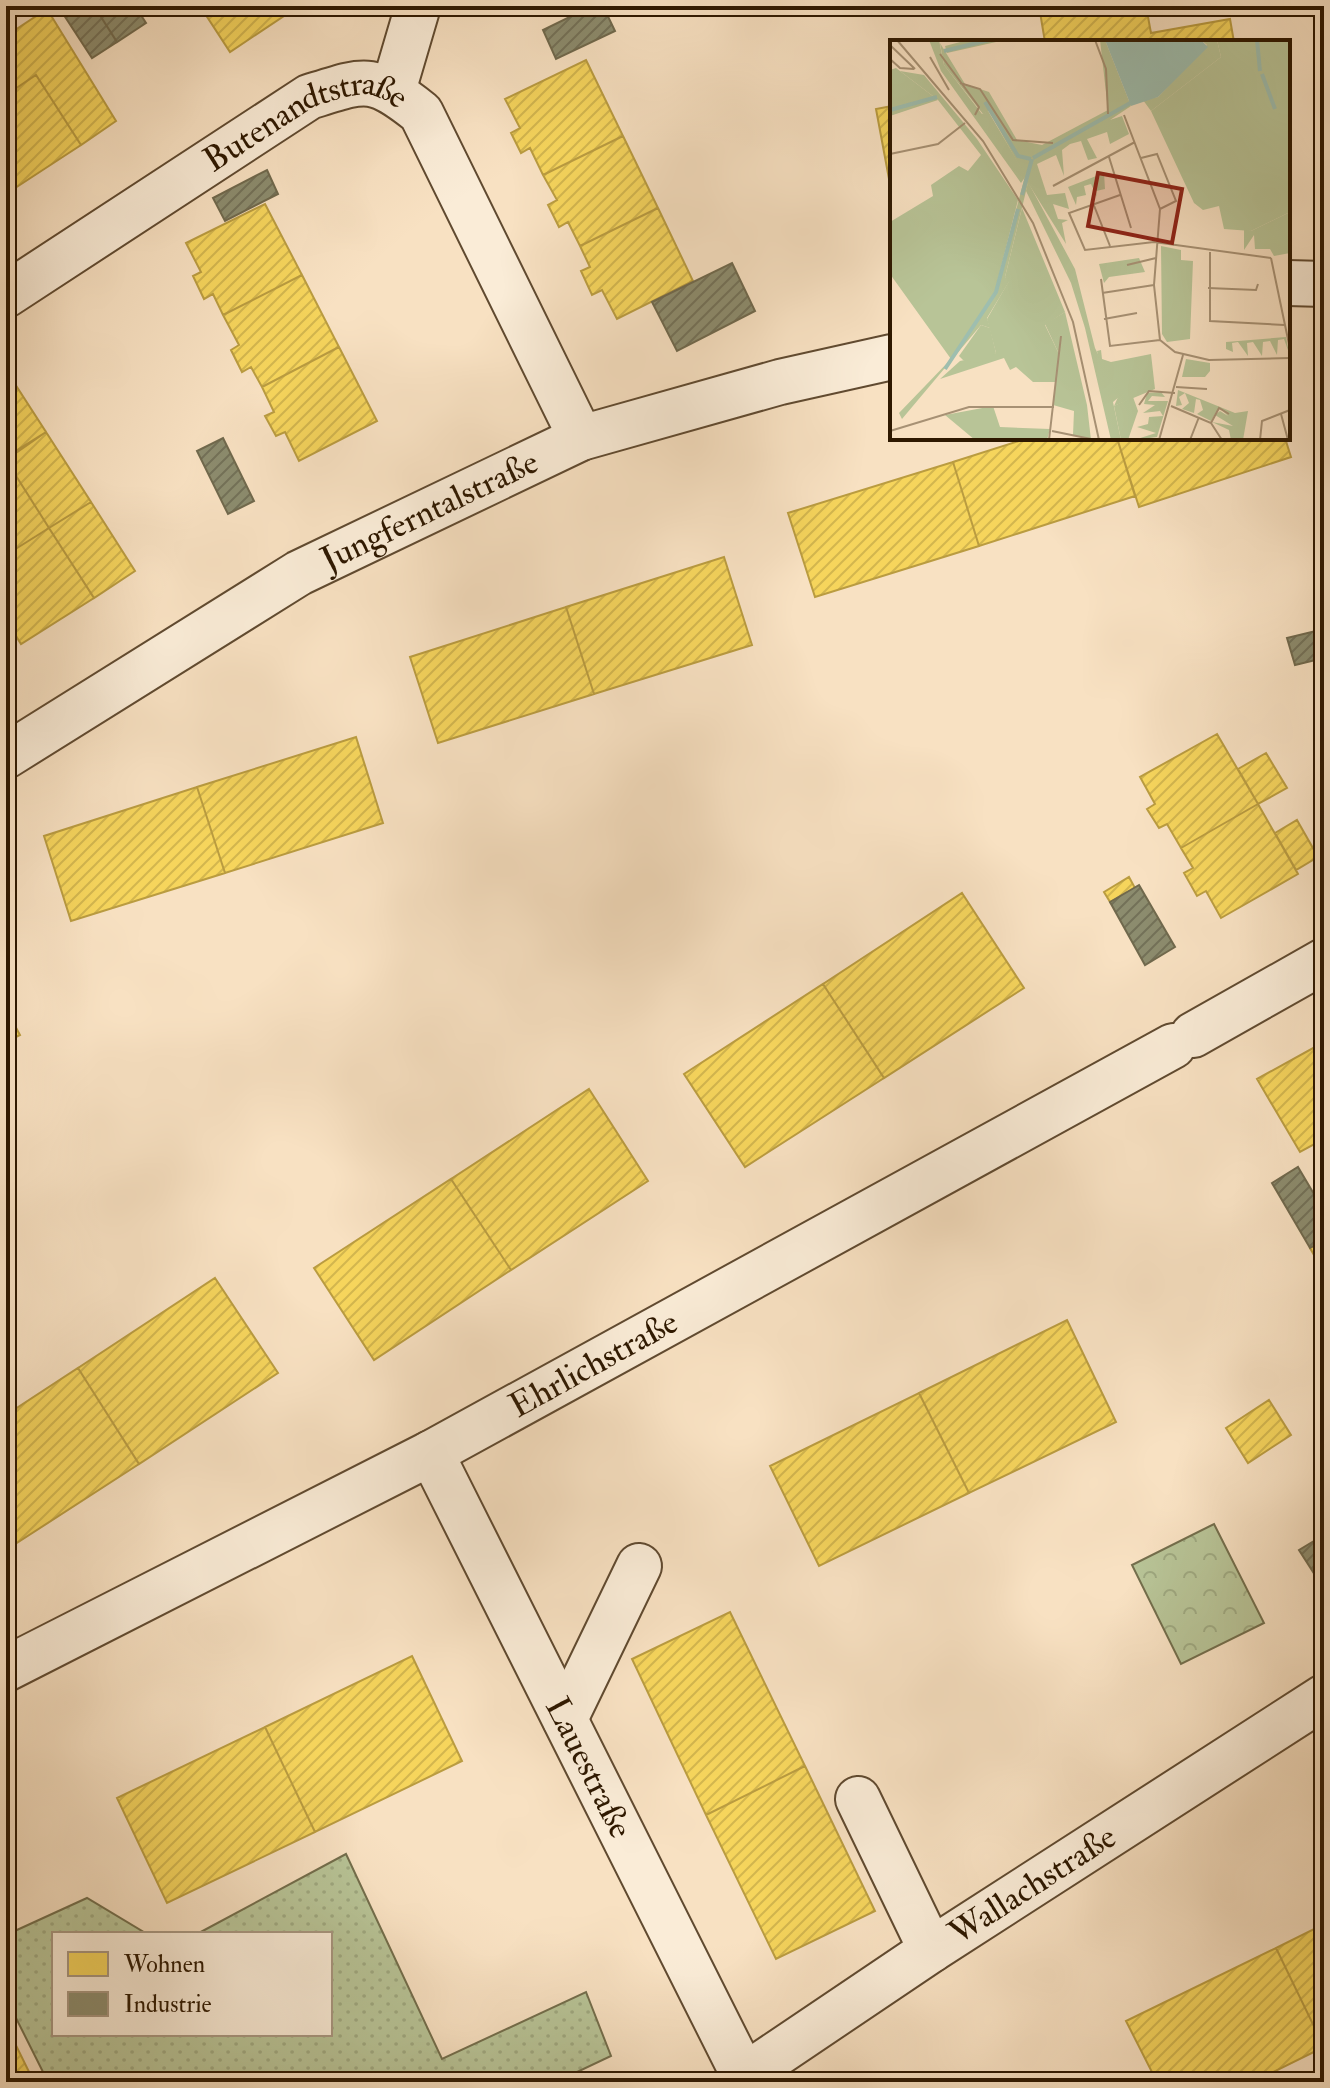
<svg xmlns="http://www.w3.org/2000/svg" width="1330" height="2088" viewBox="0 0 1330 2088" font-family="'IM FELL Double Pica',serif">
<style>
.grass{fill:url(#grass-dots);stroke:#736e4c;stroke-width:2}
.park{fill:url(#park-crowns);stroke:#736e4c;stroke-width:2}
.homes{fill:url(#homes-hatch);stroke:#ba9c40;stroke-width:2}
.industry{fill:url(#industry-hatch);stroke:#70694d;stroke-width:2}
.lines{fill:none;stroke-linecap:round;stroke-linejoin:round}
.minor-casing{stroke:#604a30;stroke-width:48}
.minor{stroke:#faecd7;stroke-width:44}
.labels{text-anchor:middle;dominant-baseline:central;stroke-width:8;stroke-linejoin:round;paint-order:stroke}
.street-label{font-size:34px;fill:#2e1800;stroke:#faecd7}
.inset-river{fill:none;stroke:#9ebeaf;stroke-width:4}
.inset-road{fill:none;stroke:#a79174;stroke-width:2}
.view{fill:#8f2418;fill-opacity:0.15;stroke:#8f2418;stroke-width:4}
.inset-edge{fill:none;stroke:#2e1800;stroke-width:4}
</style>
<defs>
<pattern id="grass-dots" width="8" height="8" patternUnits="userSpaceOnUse" patternTransform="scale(2)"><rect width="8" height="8" fill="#b8c497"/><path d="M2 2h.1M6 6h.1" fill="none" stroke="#9ea880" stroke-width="1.8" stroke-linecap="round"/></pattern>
<pattern id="park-crowns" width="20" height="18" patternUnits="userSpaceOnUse" patternTransform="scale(2)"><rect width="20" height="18" fill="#b8c497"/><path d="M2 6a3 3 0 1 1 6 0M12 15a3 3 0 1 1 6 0" fill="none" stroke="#9ea880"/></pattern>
<pattern id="homes-hatch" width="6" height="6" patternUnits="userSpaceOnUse" patternTransform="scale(2)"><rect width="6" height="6" fill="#f6d55c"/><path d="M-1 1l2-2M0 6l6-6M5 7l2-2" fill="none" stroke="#d3b64e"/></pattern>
<pattern id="industry-hatch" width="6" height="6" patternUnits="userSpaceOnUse" patternTransform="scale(2)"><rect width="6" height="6" fill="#8c8c6e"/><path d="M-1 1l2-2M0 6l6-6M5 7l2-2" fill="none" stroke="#737158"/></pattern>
</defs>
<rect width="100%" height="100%" fill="#f8e1c2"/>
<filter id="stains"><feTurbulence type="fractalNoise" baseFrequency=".0025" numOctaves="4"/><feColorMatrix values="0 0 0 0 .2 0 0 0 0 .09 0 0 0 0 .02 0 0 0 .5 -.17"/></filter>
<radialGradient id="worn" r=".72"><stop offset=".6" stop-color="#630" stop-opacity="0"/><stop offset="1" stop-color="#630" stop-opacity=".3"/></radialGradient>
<!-- grass -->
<path class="grass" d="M346 1854 442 2059 586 1992 611 2056 556 2082H48L6 1998V1935L87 1898 147 1934H54V2034H330V1934H197Z"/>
<!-- park -->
<path class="park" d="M1214 1524 1264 1623 1181 1664 1132 1565Z"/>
<!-- homes -->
<path class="homes" d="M200 6H299L230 52Z
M1039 6H1146L1151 33 1230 19 1234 42H1045Z
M47 9 116 121 81 145 36 75 6 95V36Z
M586 60 623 136 543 175 530 148 521 153 511 133 520 128 505 99Z
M36 75 81 145 6 194V95Z
M892 106V195L876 109Z
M623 136 658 208 580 246 568 222 559 227 548 205 557 200 543 175Z
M265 204 302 275 223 315 213 294 204 299 193 276 201 272 186 243Z
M658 208 693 281 617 319 602 290 592 295 581 271 590 267 580 246Z
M302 275 339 347 262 387 251 367 242 372 231 350 239 345 223 315Z
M339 347 377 421 299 461 285 432 276 436 265 416 274 412 262 387Z
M6 370 46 432 6 457Z
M46 432 91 502 49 528 6 460Z
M1028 438H1117L1135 496 979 546 953 462Z
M1117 438H1285L1291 457 1139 507Z
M6 460 49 528 6 555Z
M953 462 979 546 815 597 788 513Z
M91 502 135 571 94 598 49 528Z
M49 528 94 598 21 644 6 620V555Z
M724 557 752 645 594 694 566 607Z
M566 607 594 694 438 743 410 657Z
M1217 734 1258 804 1181 848 1167 824 1159 828 1147 809 1155 804 1140 777Z
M356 737 383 823 225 873 197 787Z
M1266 753 1287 788 1258 804 1238 769Z
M197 787 225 873 71 921 44 836Z
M1258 804 1298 874 1221 918 1206 891 1197 896 1184 873 1193 868 1181 848Z
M1297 820 1318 857 1296 870 1275 833Z
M1129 877 1135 888 1110 902 1104 892Z
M962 893 1024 988 884 1078 823 984Z
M823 984 884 1078 745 1167 684 1074Z
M6 1009 20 1035 6 1042Z
M1324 1042V1139L1300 1152 1257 1079Z
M589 1089 648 1181 511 1270 451 1179Z
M451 1179 511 1270 374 1360 314 1268Z
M1324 1240V1265L1321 1267 1310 1248Z
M215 1278 278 1373 139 1464 78 1368Z
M1067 1320 1116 1422 969 1493 919 1393Z
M78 1368 139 1464 6 1550V1415Z
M919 1393 969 1493 819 1566 770 1466Z
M1269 1400 1291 1435 1248 1463 1226 1428Z
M730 1612 805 1766 706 1815 632 1659Z
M412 1656 462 1761 315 1832 265 1727Z
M265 1727 315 1832 167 1903 117 1798Z
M805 1766 875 1911 776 1959 706 1815Z
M1324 1924V2047L1276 1948Z
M1276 1948 1324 2047 1253 2082H1157L1126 2021Z
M6 2025 34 2082H6Z"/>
<!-- industry -->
<path class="industry" d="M58 6H94L117 42 92 58Z
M94 6H135L146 23 117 42Z
M592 6H603L615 31 556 59 543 30Z
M267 170 278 194 225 221 213 198Z
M732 263 755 311 677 351 652 302Z
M223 438 254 501 228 514 197 451Z
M1324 629V658L1295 665 1287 638Z
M1139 885 1175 947 1145 965 1110 902Z
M1298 1167 1324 1211V1240L1310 1248 1272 1183Z
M1324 1535V1589L1299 1550Z"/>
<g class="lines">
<defs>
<g id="minor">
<path d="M393 91 418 6"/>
<path d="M1288 283 1324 284"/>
<path id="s1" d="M6 295 309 97C366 79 372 74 421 113L581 438"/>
<path id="s2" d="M6 756 299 573 581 438 780 382 892 357"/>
<path d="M1193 1035 1324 961"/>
<path id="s3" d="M431 1453 747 2082"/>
<path id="s4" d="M6 1669 431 1453 1173 1046"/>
<path d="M565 1719 639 1566"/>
<path d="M858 1799 931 1950"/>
<path id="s5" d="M744 2076 931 1950 1324 1697"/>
</g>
</defs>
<!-- minor casing -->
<use href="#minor" class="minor-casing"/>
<!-- minor -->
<use href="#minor" class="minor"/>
</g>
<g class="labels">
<!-- street labels -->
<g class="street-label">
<text stroke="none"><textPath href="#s1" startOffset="352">Butenandtstraße</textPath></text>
<text stroke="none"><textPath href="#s2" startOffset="490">Jungferntalstraße</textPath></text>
<text stroke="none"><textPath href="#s4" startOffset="662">Ehrlichstraße</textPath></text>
<text stroke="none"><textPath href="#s3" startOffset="352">Lauestraße</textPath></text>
<text stroke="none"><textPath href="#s5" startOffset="346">Wallachstraße</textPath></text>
</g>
</g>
<!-- overview -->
<g transform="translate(890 40)">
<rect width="400" height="400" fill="#f8e1c2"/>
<path d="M210 0H215L241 66 220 80 232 76 239 94 220 104 217 92 197 99 207 118 198 120 191 101 180 104 172 110 174 136 166 115 147 124 157 155 175 153 179 169 163 164 168 179 178 180 172 183 176 204 138 143 115 237 120 240 97 278 100 288 91 285 12 379 9 373 61 319 105 251 135 136 99 71 93 74 54 25 50 3 75 44 99 52 127 100 152 105 218 70ZM311 0H327L331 17 261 71 253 60 268 57 317 5ZM6 28 48 60 0 76V30ZM214 133 215 149 206 151 207 157 201 144 194 146 196 155 187 157 186 165 178 147ZM398 173 400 213 384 216 380 209H365L364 195 354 210V188L361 191ZM271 206 291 210V220L303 221 300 299 277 302 272 294ZM249 218 255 232 219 237 214 243 209 224ZM175 272 197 365 201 400 183 395 184 371 163 365 169 314 155 284ZM396 297 399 313 394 299 388 300 387 315 380 301 373 302 372 316 363 302 357 303 358 316 348 302 342 303 343 312 336 309V302ZM296 319 320 323V331L315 337H292ZM288 350 345 373 358 371 353 400H341L339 390 322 382 343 386 325 375 330 371 338 376 329 367 321 381 307 374 313 370 310 360 306 359 304 373 292 369 299 363 295 353 289 357 292 365 286 366ZM271 352 275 357 262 356 258 361H278L267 397 244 400 266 393 247 387 258 384 259 377 273 376 270 371 253 373 265 365 254 364 257 353ZM243 357 248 371 238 400H231L224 366ZM103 366 110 387 160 389 157 400H85L55 375Z" fill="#b8c497"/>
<path d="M39 0H49L54 25 92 74 98 71 136 136 131 143 51 31ZM78 0H115L57 13 55 6ZM327 0H400V179L398 173 361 191 334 189 329 166 313 170 304 163 261 71 331 17ZM10 31 34 35 87 99 128 160 105 251 61 319 0 234V182L43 156 41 145 69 126 78 131 91 115 48 60ZM138 142 185 229 205 308 229 357 223 362 231 400H221L195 288 181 243 136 151ZM132 168 175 272 155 285 169 314 166 342H143L126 327 120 330 114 318 50 339 70 321 106 313 97 279 119 241 115 237Z" fill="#b8c497"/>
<path d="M91 285 100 288 106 313 89 323 73 320 69 316Z" fill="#b8c497"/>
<path d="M211 310 212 319 221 322 261 314 265 349 224 366 228 357 216 348 207 311Z" fill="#b8c497"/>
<path d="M215 0H311L318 7 268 57 241 66Z" fill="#9ebeaf"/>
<path class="inset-river" d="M367 0 370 31M54 11 99 0M372 34 385 69M95 62 128 116 141 119M0 70 47 57M143 118 242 62M132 155 142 119M55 329 106 252 128 169"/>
<path class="inset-road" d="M7 0 93 101 143 183 183 282 209 400M205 0 216 29 218 74M0 5 25 29M50 14 89 67 85 75M40 17 59 50M0 19 10 28 24 29M70 43 90 49 123 100 163 103M234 75 270 169 264 245 270 300 285 312 319 320 400 318M0 114 48 104 75 83M219 117 241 188M251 118 267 114 286 161 270 169M163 146 245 102M230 155 179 173 195 210 264 202 381 218M203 163 220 206M320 212V281L394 285M381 218 400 309M237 225 266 218M211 239 220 306 270 300M318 248 366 250 368 244M212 253 264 245M214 279 247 273M286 347 317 349M249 365 259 351 285 353M281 366 321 383 332 400M391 374 398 400M321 383 329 368 339 374M0 391 79 367H164M162 391 201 399M159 400 171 296M269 400 293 315M300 400 309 377M370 400 372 381 400 370"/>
<path class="view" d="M208 133 292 149 282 203 198 186Z"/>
<rect width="400" height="400" class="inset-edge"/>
</g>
<!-- margin -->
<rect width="1330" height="2088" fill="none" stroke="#f8e1c2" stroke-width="32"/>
<rect x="8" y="8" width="1314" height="2072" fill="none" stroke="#2e1800" stroke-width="4"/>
<rect x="16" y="16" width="1298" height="2056" fill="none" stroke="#2e1800" stroke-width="2"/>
<!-- legend -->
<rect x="52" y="1932" width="280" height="104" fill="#faecd7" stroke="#a89781" stroke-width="2"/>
<rect x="68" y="1952" width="40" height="24" fill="#f6d55c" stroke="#a89781" stroke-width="2"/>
<text x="124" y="1972" font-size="24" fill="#2e1800">Wohnen</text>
<rect x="68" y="1992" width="40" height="24" fill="#8c8c6e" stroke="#a89781" stroke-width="2"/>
<text x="124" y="2012" font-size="24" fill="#2e1800">Industrie</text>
<rect width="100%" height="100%" filter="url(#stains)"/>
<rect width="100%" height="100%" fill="url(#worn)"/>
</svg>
